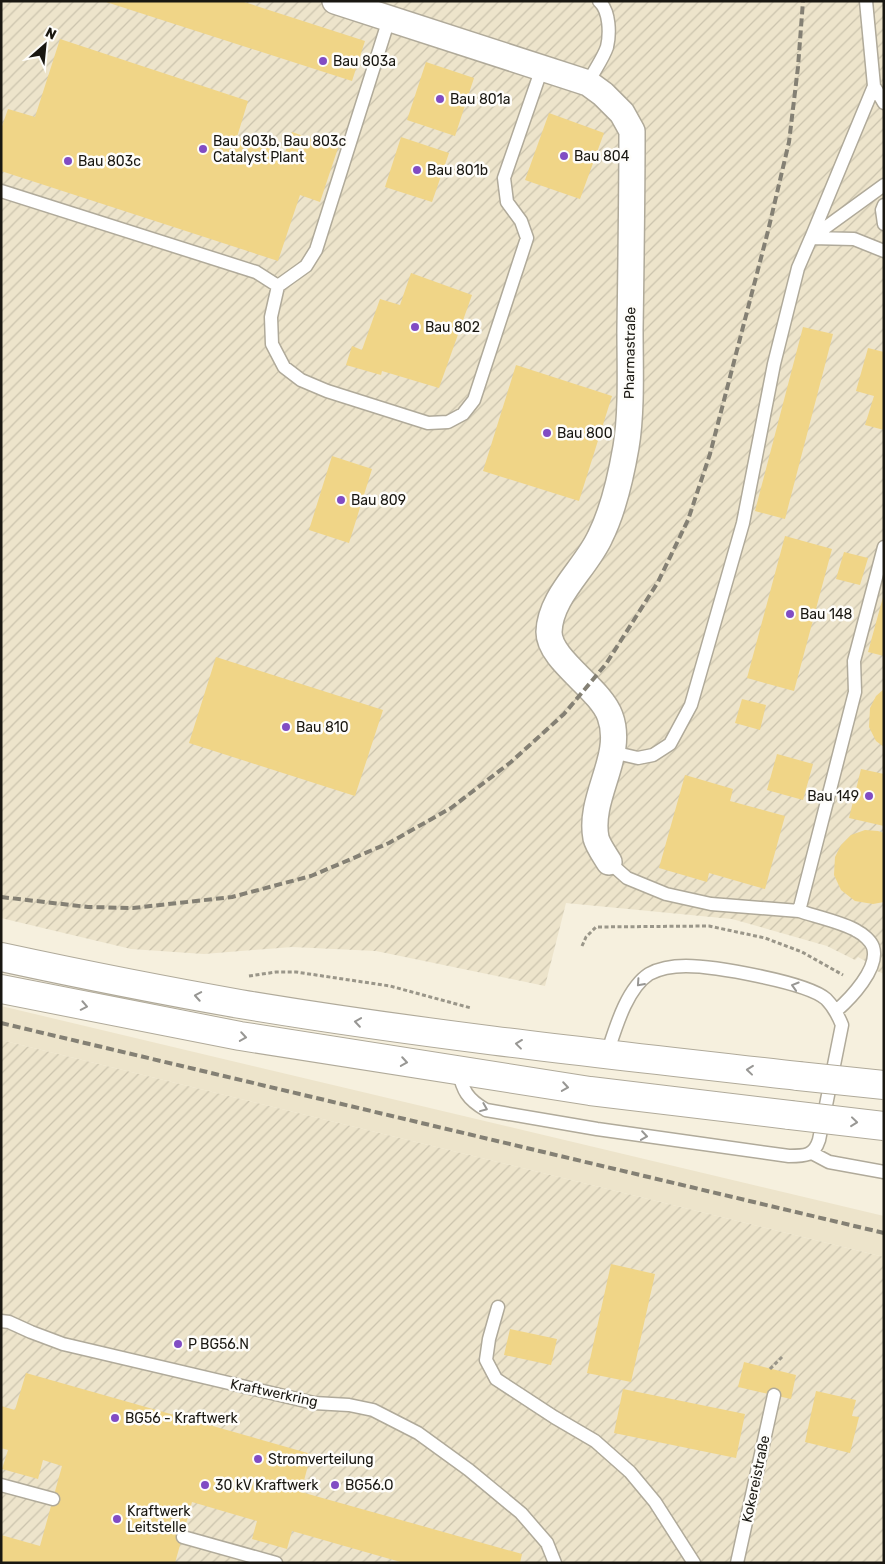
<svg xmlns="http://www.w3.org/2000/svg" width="885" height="1564" viewBox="0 0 885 1564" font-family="Rubik,sans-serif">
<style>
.built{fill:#ede4cb}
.industrial{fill:url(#industrial-furrows)}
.building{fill:#f0d587}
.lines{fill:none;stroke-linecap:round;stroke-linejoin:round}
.service-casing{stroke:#b0aa9a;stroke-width:15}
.minor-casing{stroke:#b0aa9a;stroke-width:28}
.primary-casing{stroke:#b0aa9a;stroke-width:30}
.path{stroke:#9a9689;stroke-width:3;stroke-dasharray:4 2.5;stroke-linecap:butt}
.service{stroke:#fff;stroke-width:12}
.minor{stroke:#fff;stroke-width:25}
.primary{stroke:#fff;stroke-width:28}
.rail{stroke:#848074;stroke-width:4;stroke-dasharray:8 4;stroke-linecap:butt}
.primary-bridge-casing{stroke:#b0aa9a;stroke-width:30;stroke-linecap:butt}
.primary-bridge{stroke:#fff;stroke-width:28}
.oneway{stroke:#989794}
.poi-dot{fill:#814cc4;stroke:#fefdfa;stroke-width:2}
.labels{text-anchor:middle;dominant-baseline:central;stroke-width:5;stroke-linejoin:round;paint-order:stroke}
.poi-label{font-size:14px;fill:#191711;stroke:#fefdfa;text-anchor:start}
.street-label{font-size:14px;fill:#191711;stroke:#fefdfa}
</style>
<defs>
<pattern id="industrial-furrows" width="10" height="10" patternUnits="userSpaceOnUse" patternTransform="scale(1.25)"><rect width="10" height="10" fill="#ede4cb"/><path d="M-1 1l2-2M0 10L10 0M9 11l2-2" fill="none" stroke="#cbc3ad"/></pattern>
</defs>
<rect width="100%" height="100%" fill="#f6f0de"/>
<!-- built -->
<path class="built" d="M1 1006 884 1216V1257L1 1040Z"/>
<!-- industrial -->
<path class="industrial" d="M1 1H884V974L865 966 867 962 858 957 855 960 827 946 732 919 566 903 545 986 376 951 292 947 204 954 131 949 1 918Z
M1 1040 884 1257V1563H1Z"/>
<!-- building -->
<path class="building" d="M103 1H241L365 41 352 81Z
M60 39 248 101 237 137 285 153 292 132 338 148 320 202 300 195 278 261 1 171V129L8 109 35 117Z
M426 62 474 78 455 136 407 120Z
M549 113 604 133 580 199 525 180Z
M401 137 449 153 432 202 385 187Z
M411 273 472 295 439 388 382 371 381 375 346 365 352 346 362 350 380 299 400 305Z
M803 327 833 334 785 519 755 511Z
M868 348 884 352V430L865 425 874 396 856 391Z
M516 365 612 396 579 501 483 471Z
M332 456 372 469 349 543 309 530Z
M785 536 832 549 794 691 747 678Z
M844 552 868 558 860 585 836 579Z
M883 597H884V656L868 652Z
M216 657 383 710 355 796 189 743Z
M884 689V747L876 741 869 727 870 708 876 696Z
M742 699 766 705 760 730 735 723Z
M777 754 813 764 803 800 767 790Z
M861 769 884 774V826L849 818Z
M685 775 733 789 730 801 785 816 765 889 709 873 707 882 659 868Z
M865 830 878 831 884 833V902L873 904 855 901 841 890 834 875 835 857 841 845 851 835Z
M611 1264 655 1274 631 1382 587 1373Z
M510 1329 557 1339 551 1365 504 1355Z
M744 1362 796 1375 791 1399 738 1387Z
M26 1373 311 1454 301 1492 522 1554 520 1563H404L292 1531 287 1549 252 1539 257 1521 192 1502 175 1563H1V1535L40 1546 62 1466 43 1460 38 1479 2 1469 8 1450 1 1448V1406L15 1410Z
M623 1389 745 1414 736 1458 614 1433Z
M816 1391 856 1400 852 1416 859 1417 850 1453 805 1442Z"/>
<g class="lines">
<defs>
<path id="service" d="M866 1 874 86 884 103
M389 19 316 250 306 266 278 286 271 317 272 344 284 367 301 380 327 391 428 423 448 422 463 414 474 400 527 238 521 221 507 202 504 178 542 68
M588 83C593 72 603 59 607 47 610 34 610 11 599 1
M1 191 256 272 278 286
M884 205 882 210 884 224
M811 238 874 86
M811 238 884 185
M612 752 638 758 653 755 670 744 691 705 743 523 774 364 798 268 811 238 854 239 884 251
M609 862 627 878 666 894 711 904 799 911
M836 1011C850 999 880 968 873 947 871 941 863 934 857 931 845 923 814 916 799 911L855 692 854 661 884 547
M458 1070C463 1091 467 1099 486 1110L597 1129 789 1156C805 1156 814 1156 819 1140L842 1025C838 1015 834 1007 826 999 807 982 713 966 686 966 673 966 660 968 649 974 626 989 615 1030 607 1054
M812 1153 829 1162 884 1172
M498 1307 489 1339 486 1360 496 1379 554 1417 595 1441 630 1472 655 1502 694 1563
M1 1321 9 1322 31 1332 63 1344 314 1403 349 1405 373 1410 418 1433 469 1470 521 1513 547 1543 555 1563
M1 1485 53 1499
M183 1537 276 1563
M737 1563 774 1395"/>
<path id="minor" d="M335 1 588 83 603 94 622 113 632 131C632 197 631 263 630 330 630 366 632 411 626 447 621 476 613 511 600 537 586 568 550 596 549 632 549 660 600 688 610 716 625 756 588 797 596 838 598 846 605 855 609 862"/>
<path id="primary" d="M1 957C80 974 160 990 240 1004 425 1035 612 1055 798 1076
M1 989 240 1036 590 1091 790 1115"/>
</defs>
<!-- service casing -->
<use href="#service" class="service-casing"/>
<!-- minor casing -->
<use href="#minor" class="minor-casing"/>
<!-- primary casing -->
<use href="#primary" class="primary-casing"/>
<!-- path -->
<path class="path" d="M582 946 586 937 596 927 709 926 765 938 802 952 843 975
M249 976 276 972H296L390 986 471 1008
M770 1369 783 1356"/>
<!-- service -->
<use href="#service" class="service"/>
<!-- minor -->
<use href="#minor" class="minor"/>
<!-- primary -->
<use href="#primary" class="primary"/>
<!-- rail -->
<path class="rail" d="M1 897 88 907 133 908 232 897 311 876 389 843 451 808 511 762 564 714 606 664 658 582 688 520 710 454 768 231 789 142 798 67 803 1
M1 1023 884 1233"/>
<defs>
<path id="primary-bridge" d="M798 1076 884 1085
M790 1115 884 1126"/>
</defs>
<!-- primary-bridge casing -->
<use href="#primary-bridge" class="primary-bridge-casing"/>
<!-- primary-bridge -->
<use href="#primary-bridge" class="primary-bridge"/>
</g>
<!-- one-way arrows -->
<defs><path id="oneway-chevron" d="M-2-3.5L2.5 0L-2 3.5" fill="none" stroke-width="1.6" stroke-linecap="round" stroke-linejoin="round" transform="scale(1.25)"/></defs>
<g class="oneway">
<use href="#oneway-chevron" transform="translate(640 983) rotate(132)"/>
<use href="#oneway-chevron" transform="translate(795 986) rotate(-163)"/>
<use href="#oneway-chevron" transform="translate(198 996) rotate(-170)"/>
<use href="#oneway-chevron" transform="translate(84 1006) rotate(11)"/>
<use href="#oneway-chevron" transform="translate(358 1022) rotate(-172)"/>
<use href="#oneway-chevron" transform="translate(243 1037) rotate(9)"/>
<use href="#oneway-chevron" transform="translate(519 1044) rotate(-173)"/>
<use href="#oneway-chevron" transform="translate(404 1062) rotate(9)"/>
<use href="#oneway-chevron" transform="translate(750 1070) rotate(-174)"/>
<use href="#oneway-chevron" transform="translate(565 1087) rotate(9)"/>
<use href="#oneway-chevron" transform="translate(484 1108) rotate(22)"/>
<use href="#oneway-chevron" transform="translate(854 1122) rotate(6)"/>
<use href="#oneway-chevron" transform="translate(644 1136) rotate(8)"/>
</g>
<!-- markers -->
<g class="poi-dot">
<circle cx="323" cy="61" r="5"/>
<circle cx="440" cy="99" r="5"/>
<circle cx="203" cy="149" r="5"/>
<circle cx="564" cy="156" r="5"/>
<circle cx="68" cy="161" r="5"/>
<circle cx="417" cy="170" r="5"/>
<circle cx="415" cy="327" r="5"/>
<circle cx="547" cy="433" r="5"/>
<circle cx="341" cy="500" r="5"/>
<circle cx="790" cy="614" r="5"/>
<circle cx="286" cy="727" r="5"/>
<circle cx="869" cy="796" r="5"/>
<circle cx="178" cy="1344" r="5"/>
<circle cx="115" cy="1418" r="5"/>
<circle cx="258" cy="1459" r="5"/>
<circle cx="205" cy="1485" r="5"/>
<circle cx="335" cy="1485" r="5"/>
<circle cx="117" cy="1519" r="5"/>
</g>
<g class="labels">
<!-- poi labels -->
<g class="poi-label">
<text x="333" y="61">Bau 803a</text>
<text x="450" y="99">Bau 801a</text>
<text x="213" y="141">Bau 803b, Bau 803c<tspan x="213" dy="16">Catalyst Plant</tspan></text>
<text x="574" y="156">Bau 804</text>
<text x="78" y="161">Bau 803c</text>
<text x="427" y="170">Bau 801b</text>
<text x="425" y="327">Bau 802</text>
<text x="557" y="433">Bau 800</text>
<text x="351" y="500">Bau 809</text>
<text x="800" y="614">Bau 148</text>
<text x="296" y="727">Bau 810</text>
<text x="859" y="796" text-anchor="end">Bau 149</text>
<text x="188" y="1344">P BG56.N</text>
<text x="125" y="1418">BG56 - Kraftwerk</text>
<text x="268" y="1459">Stromverteilung</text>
<text x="215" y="1485">30 kV Kraftwerk</text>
<text x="345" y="1485">BG56.O</text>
<text x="127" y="1511">Kraftwerk<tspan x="127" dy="16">Leitstelle</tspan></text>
</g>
<!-- street labels -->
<g class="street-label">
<text transform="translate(630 353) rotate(-89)">Pharmastraße</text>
<text transform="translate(274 1393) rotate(12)">Kraftwerkring</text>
<text transform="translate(756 1479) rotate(-78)">Kokereistraße</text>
</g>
</g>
<!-- border -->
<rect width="885" height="1564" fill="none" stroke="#191711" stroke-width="5"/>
<!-- north arrow -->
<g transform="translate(45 45) rotate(27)" stroke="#fefdfa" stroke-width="4" paint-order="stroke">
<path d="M0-4L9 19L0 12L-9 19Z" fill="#191711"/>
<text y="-8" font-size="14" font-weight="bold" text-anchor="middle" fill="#191711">N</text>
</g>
</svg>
